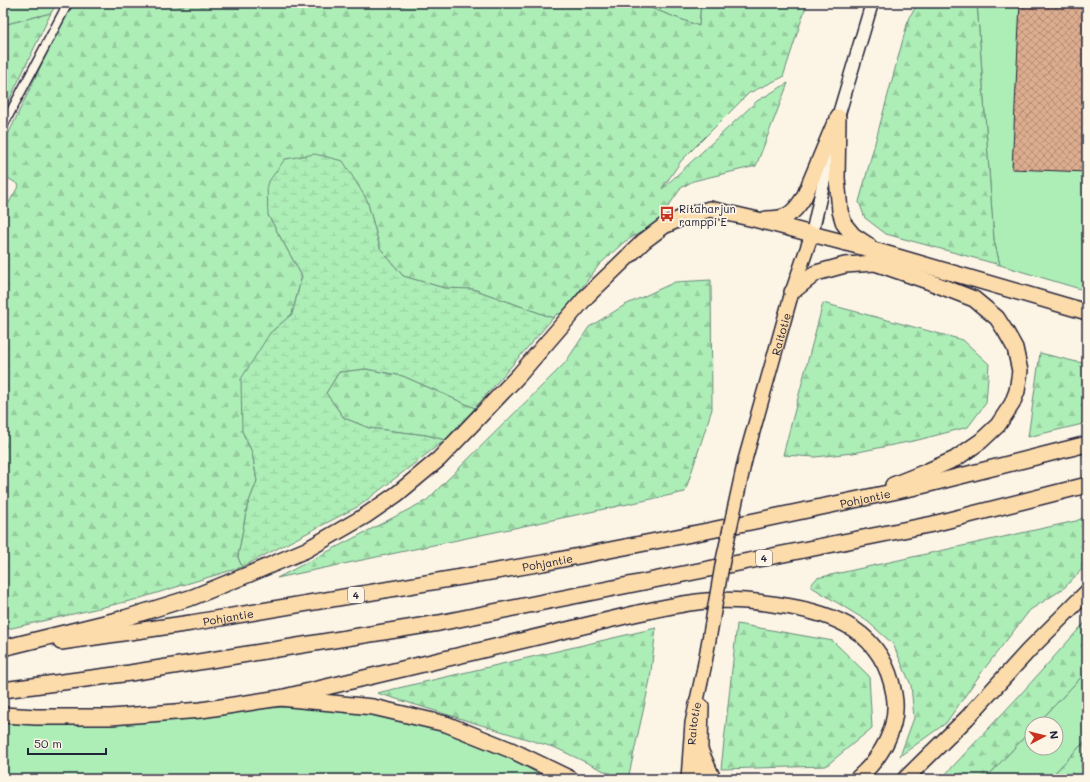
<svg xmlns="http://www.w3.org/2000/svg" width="1090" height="782" viewBox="0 0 1090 782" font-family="Mali,sans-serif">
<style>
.grass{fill:#adeeb7;stroke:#688879}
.forest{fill:url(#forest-firs);stroke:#688879}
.wetland{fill:url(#wetland-marsh);stroke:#688879}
.building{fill:url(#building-cross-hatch);stroke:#22223b}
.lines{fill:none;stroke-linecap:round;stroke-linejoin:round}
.street-casing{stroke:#22223b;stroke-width:11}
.secondary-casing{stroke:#22223b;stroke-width:15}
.primary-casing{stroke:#22223b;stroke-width:16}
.highway-casing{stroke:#22223b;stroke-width:18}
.street{stroke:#fcf5e5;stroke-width:8}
.secondary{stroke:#fcf5e5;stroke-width:12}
.primary{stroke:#fddcac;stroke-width:13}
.highway{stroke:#fddcac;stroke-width:15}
.primary-bridge-casing{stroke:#22223b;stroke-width:16;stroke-linecap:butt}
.primary-bridge{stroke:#fddcac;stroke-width:13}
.labels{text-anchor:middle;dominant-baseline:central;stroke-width:3.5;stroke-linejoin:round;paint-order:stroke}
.shield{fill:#fcf5e5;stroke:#63616e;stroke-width:1}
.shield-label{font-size:10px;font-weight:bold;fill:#22223b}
.poi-label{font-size:11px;fill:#22223b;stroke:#fcf5e5;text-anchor:start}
.street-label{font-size:11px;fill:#22223b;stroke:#fcf5e5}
</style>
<defs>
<pattern id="forest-firs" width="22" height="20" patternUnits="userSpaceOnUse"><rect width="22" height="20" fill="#adeeb7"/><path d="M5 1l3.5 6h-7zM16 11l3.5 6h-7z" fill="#95cc9e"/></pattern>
<pattern id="wetland-marsh" width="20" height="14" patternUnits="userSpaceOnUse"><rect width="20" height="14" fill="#adeeb7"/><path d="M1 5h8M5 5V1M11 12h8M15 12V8" fill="none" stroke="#95cc9e"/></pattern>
<pattern id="building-cross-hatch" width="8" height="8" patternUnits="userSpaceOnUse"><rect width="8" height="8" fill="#ddad8f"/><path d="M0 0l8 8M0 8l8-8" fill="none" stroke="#b38c76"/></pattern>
</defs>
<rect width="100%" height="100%" fill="#fcf5e5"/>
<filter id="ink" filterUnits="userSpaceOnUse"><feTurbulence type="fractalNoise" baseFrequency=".025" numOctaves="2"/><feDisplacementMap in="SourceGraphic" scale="8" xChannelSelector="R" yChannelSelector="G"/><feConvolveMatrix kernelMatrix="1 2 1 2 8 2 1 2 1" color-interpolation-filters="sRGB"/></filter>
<g filter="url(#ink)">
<!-- grass -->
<path class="grass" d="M3 3H57L51 13 3 25Z
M637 3H701L699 26Z
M977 3H1087V291L1000 265 994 240Z
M1087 671V739L1049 779H985L1032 729V748H1056V724H1037Z
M290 707C318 708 345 708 372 712 433 722 494 747 547 779H3V722L202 715 266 708Z"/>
<!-- forest -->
<path class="forest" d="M80 3H637L699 26 701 3H807L783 77 749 93 681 161 662 189 757 101 788 83 756 166 693 181 681 188 657 223 624 242 599 265 562 314H557L553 318 473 289 444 288 403 276 380 248 367 200 268 215 302 276 292 314 270 333 242 431 252 452 257 481 247 507 238 557 242 567 134 600 3 630V213L19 185 3 175V145L69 7Z
M919 3H977L994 240 1000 265 886 234 865 218 859 202 909 17Z
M51 13 3 113V25Z
M711 280 712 409 685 492 277 578 427 500 565 363 589 327 625 305 675 282Z
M823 303 963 340 989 364 986 403 968 427 918 440 853 453 815 457 783 455Z
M1040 353 1077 362 1087 363V423L1028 437Z
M366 369 403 376 475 408 445 440 426 435 369 428 344 418 326 393 339 372Z
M1087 516V564L1063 589 1030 610 981 673 946 723 900 756 914 718 911 685 893 644 867 621 810 586 817 578 1076 521Z
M1087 620V671L1037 724H1032V729L985 779H941L1018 697Z
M737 624 833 641 869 676 872 728 826 766 721 769Z
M656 628 650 680 628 779H621L556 748 377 693Z
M1087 739V779H1049Z"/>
<!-- wetland -->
<path class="wetland" d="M315 154 343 161 367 200 380 248 403 276 444 288 473 289 553 318 475 408 403 376 366 369 339 372 326 393 344 418 369 428 426 435 445 440 359 506 242 567 238 557 247 507 257 481 252 452 242 431 241 379 270 333 292 314 302 276 268 215 267 184 285 159Z"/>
<!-- building -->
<path class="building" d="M1020 3H1087V172L1012 169Z"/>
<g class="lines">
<defs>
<path id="street" d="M3 126 68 3"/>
<path id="secondary" d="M812 234 838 117 872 3"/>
<g id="primary">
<path id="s1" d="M745 460 792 292 812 234"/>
<path id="s2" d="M688 779 692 723 704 668"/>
<path d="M700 779 702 706"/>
</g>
<g id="highway">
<path d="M838 117 837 178 840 211 844 224 853 235 868 245"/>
<path d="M766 219C786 219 793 215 804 197L834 125"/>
<path d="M792 292 816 273 845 265 875 263 930 282 974 299 997 318 1006 332 1015 348 1020 371 1017 391 1012 404 998 425 981 441 955 459 923 473 893 485"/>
<path id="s3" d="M61 642 191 623 543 563 707 531 921 486 1087 444"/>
<path d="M3 648 125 618 193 597 252 573 306 550 365 516 397 494 439 459 519 375 587 296 644 241 664 226 686 216 710 209 754 219 877 251 1087 312"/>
<path d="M3 690 130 673 439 623 933 524 1087 485"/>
<path d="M280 698 634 614C658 609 682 603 706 601 730 599 755 601 779 605 835 613 883 631 894 694 900 727 881 758 857 779"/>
<path d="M3 715 36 717H111L201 710 280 698 373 707 446 724 511 750 571 779"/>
<path d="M701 752 713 779"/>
<path d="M905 779 967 718 1029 650 1087 592"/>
</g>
</defs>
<!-- street casing -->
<use href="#street" class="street-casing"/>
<!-- secondary casing -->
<use href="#secondary" class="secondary-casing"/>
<!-- primary casing -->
<use href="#primary" class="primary-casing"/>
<!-- highway casing -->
<use href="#highway" class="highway-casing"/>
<!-- street -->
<use href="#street" class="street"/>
<!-- secondary -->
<use href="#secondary" class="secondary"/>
<!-- primary -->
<use href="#primary" class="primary"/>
<!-- highway -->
<use href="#highway" class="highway"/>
<defs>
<path id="primary-bridge" d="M704 668 723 560 745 460"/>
</defs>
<!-- primary-bridge casing -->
<use href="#primary-bridge" class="primary-bridge-casing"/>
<!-- primary-bridge -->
<use href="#primary-bridge" class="primary-bridge"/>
</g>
</g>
<!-- icons -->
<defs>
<symbol id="bus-bare" viewBox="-9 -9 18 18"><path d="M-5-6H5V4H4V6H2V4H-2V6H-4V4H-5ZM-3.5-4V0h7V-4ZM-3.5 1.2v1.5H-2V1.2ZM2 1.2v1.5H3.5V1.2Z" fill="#c8321e" stroke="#fcf5e5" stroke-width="2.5" paint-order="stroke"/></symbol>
</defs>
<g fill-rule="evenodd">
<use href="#bus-bare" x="656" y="203" width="22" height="22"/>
</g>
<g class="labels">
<!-- shield labels -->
<g class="shield">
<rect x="756" y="550" width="16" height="16" rx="3"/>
<rect x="348" y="587" width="16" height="16" rx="3"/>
</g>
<g class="shield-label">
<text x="764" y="558">4</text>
<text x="356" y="595">4</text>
</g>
<!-- poi labels -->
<g class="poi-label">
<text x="679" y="208">Ritaharjun<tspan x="679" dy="13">ramppi E</tspan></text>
</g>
<!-- street labels -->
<g class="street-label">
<text stroke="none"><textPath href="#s1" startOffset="131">Raitotie</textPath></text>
<text stroke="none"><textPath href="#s3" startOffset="817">Pohjantie</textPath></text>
<text stroke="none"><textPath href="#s3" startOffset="493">Pohjantie</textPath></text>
<text stroke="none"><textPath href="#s3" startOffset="169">Pohjantie</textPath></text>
<text stroke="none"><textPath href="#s2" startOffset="56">Raitotie</textPath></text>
</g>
</g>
<!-- margin -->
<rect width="1090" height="782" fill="none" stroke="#fcf5e5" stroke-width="16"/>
<rect x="8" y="8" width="1074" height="766" fill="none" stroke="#22223b" stroke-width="1.5" filter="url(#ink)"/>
<!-- north arrow -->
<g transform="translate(1044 736) rotate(83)"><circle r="19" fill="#fcf5e5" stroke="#a5a1a1"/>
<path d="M0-3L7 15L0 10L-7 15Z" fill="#c8321e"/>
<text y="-6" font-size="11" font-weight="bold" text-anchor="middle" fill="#22223b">N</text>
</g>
<!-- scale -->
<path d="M28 748v6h78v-6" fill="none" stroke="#22223b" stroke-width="2"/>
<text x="34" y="748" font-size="12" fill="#22223b" stroke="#fcf5e5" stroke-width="3" paint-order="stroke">50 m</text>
</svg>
